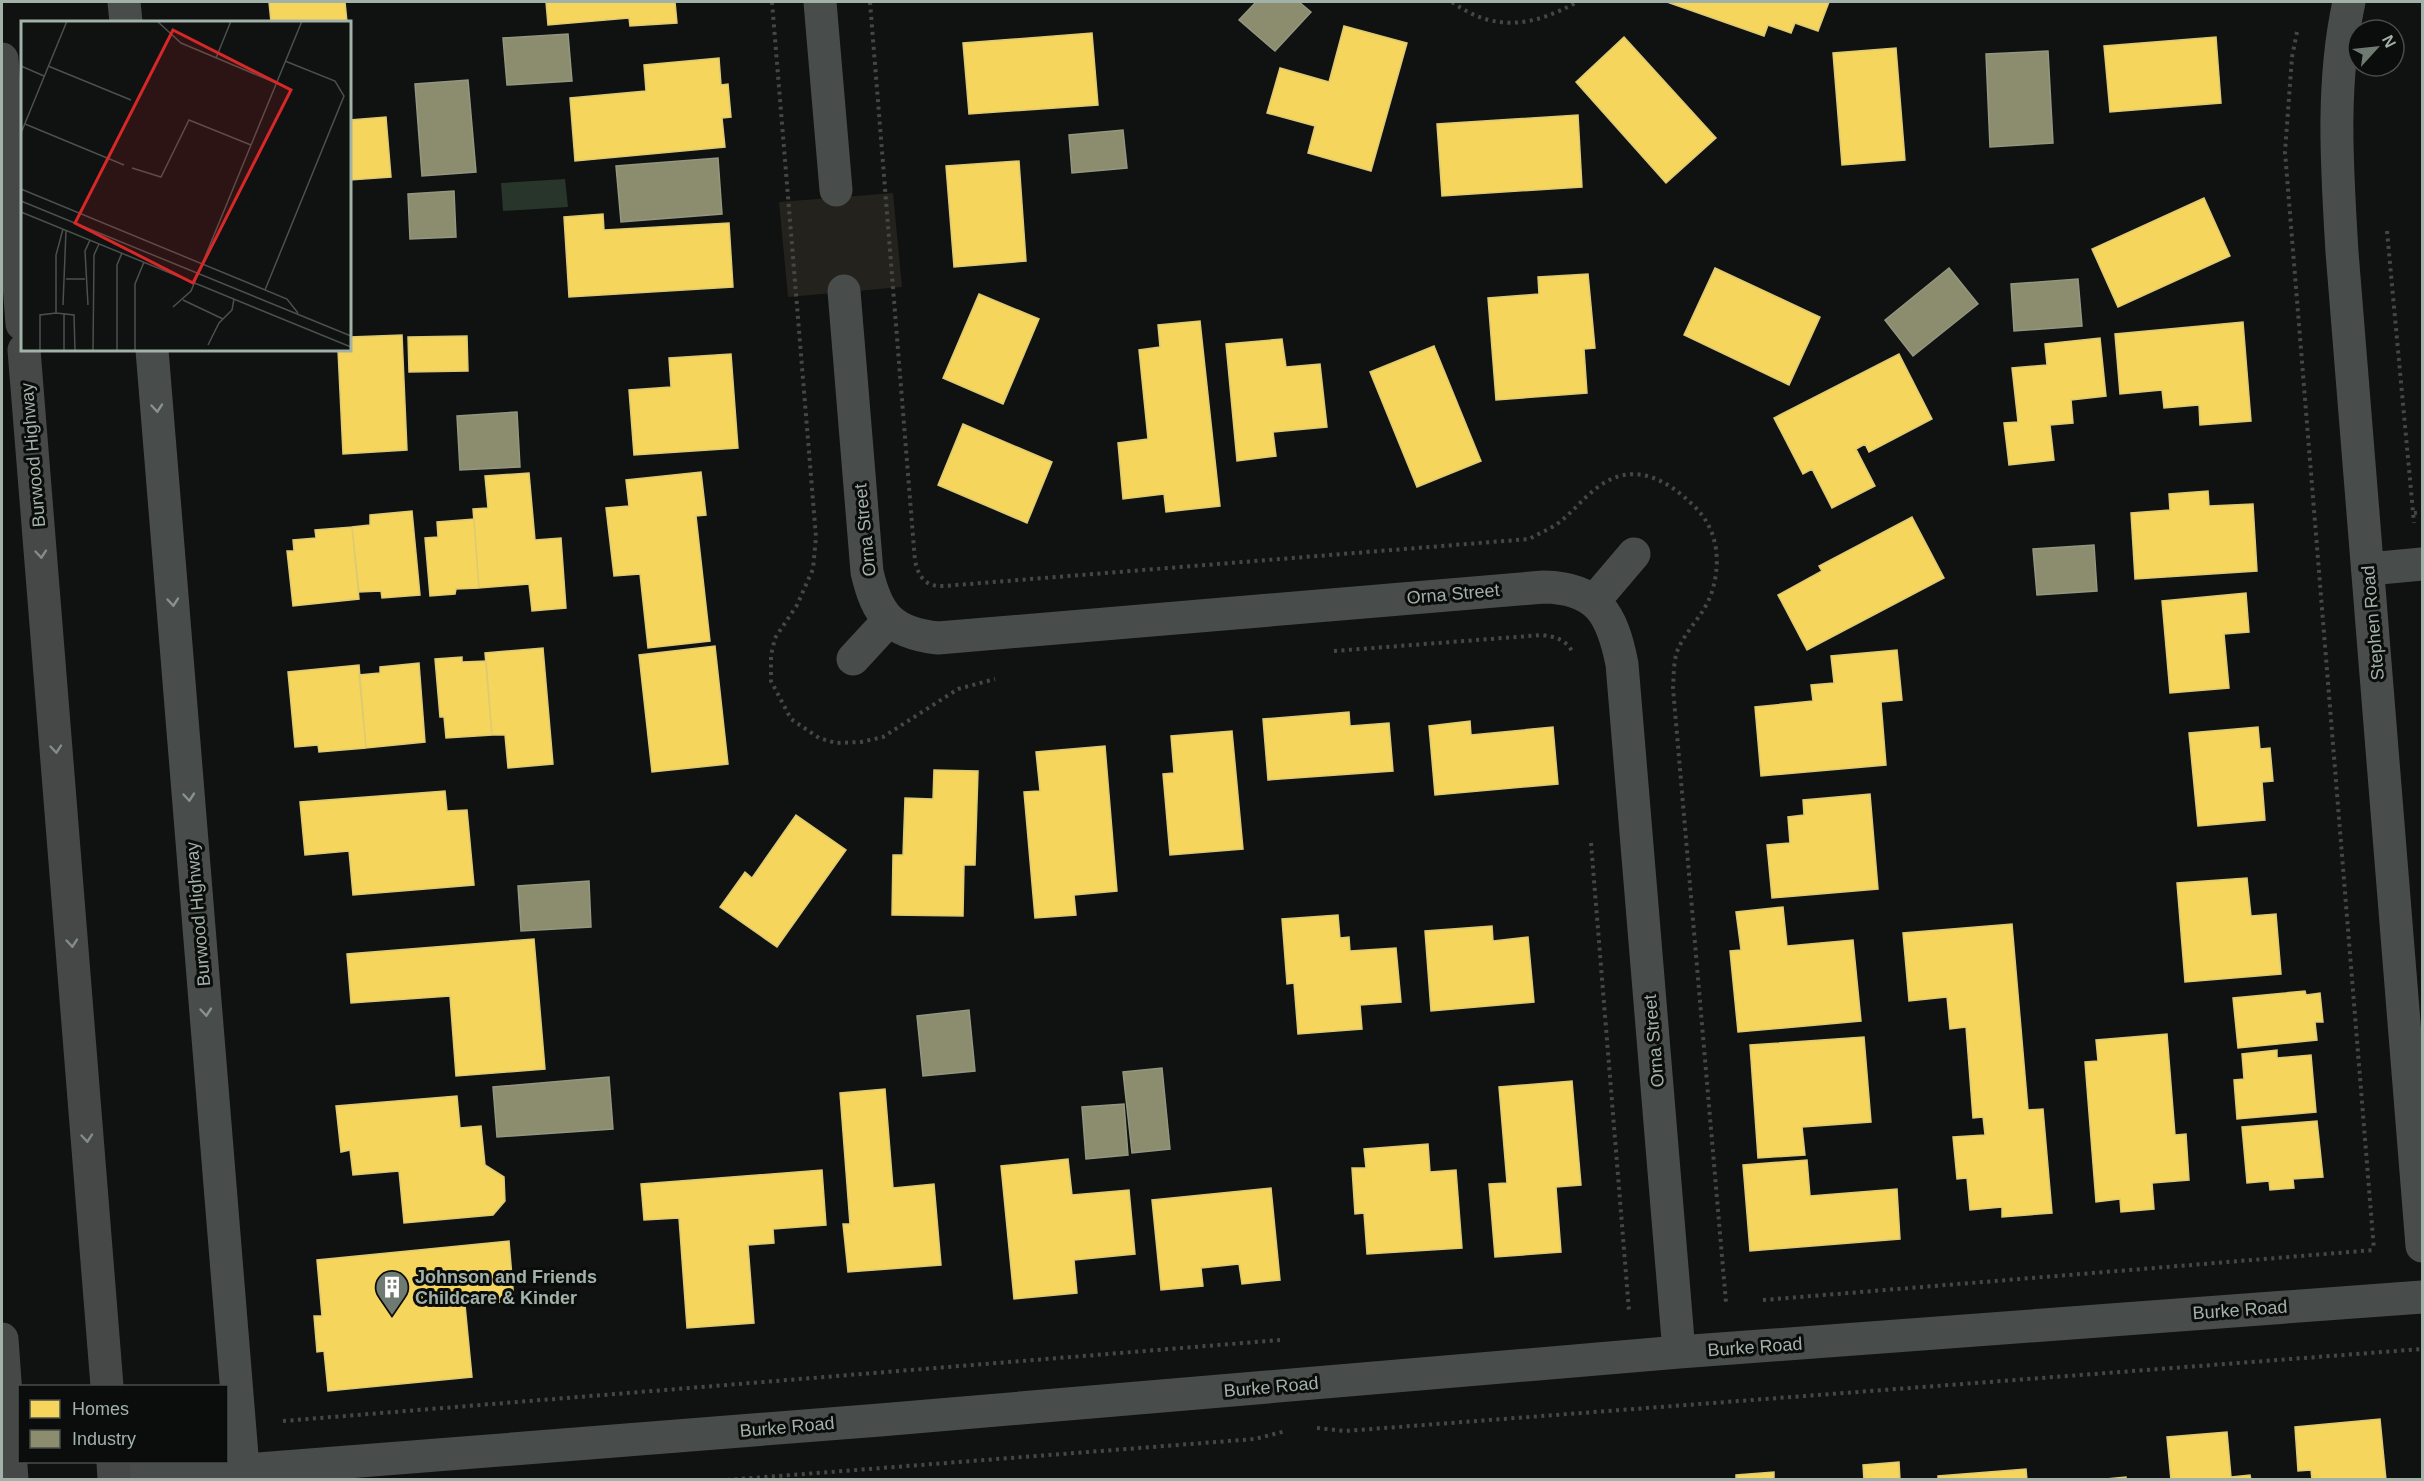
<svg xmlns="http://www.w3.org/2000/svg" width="2424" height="1481" viewBox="0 0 2424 1481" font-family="Helvetica,sans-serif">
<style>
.green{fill:#23221d}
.water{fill:#28352a}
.homes{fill:#f6d55c;stroke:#ddca73;stroke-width:1.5}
.industry{fill:#8c8c6e;stroke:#93977f;stroke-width:1.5}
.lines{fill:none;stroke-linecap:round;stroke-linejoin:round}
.path{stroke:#444845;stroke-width:4;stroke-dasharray:3 4.5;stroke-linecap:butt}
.minor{stroke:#484c4a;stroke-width:33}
.highway{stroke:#454846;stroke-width:33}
.oneway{stroke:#87938c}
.oneway2{stroke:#818d86}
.labels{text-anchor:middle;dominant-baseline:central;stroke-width:6;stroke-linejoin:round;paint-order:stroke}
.street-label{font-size:18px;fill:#a2b2a8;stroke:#0b0c0c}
.poi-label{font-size:18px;font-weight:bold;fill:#a2b2a8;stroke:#0b0c0c;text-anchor:start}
.inset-road{fill:none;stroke:#4a514d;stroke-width:1.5}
.view{fill:#d62828;fill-opacity:0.15;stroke:#d62828;stroke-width:3}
.inset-edge{fill:none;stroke:#a2b2a8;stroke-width:3}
</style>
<rect width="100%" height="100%" fill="#101111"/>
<!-- green -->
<path class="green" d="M893 193 902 287 788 297 779 202Z"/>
<!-- water -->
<path class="water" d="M565 179 568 207 503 211 501 183Z"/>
<!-- homes -->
<path class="homes" d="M269 2H345L347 22H271Z
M546 2H675L677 23 630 26 629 18 548 25Z
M1667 2H1829L1818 31 1795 23 1791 33 1768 25 1764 36Z
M1344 26 1407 43 1371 171 1308 153 1315 126 1267 113 1280 68 1329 82Z
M1092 33 1098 105 969 114 963 43Z
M1624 37 1716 138 1666 183 1576 82Z
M2216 37 2221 103 2110 112 2104 46Z
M1896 48 1905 160 1842 165 1833 53Z
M719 58 721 85 728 84 731 117 722 118 725 147 575 161 570 98 646 91 644 65Z
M1578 115 1582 187 1442 196 1437 124Z
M386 117 391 177 350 180V120Z
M1019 161 1026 261 954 267 946 166Z
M2204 198 2230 256 2118 307 2092 249Z
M603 214 604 230 729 223 733 287 569 297 564 217Z
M1715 268 1820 317 1789 385 1684 335Z
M1588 274 1595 348 1584 349 1587 393 1496 400 1488 298 1539 294 1538 277Z
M979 294 1039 319 1003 404 943 378Z
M1200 321 1220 506 1166 512 1164 494 1123 499 1118 443 1148 439 1139 350 1160 347 1158 325Z
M2243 322 2251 421 2200 425 2199 405 2164 408 2162 390 2120 394 2115 334Z
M402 335 407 450 343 454 338 350H350V337Z
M467 336 468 371 409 372 408 337Z
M2100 338 2106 396 2071 400 2073 423 2050 425 2054 460 2009 465 2004 423 2018 422 2012 368 2047 365 2045 344Z
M1282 339 1286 367 1320 364 1327 427 1273 432 1276 456 1237 461 1226 344Z
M1434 346 1481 461 1417 487 1370 372Z
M731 354 738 448 634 455 629 390 671 387 669 358Z
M1899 354 1932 419 1869 452 1865 444 1856 449 1875 486 1832 508 1812 469 1803 474 1774 418Z
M963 424 1052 462 1027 523 938 485Z
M701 472 706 515 696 516 710 641 648 648 640 574 614 576 606 508 629 506 626 480Z
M529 473 535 540 561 538 566 608 532 611 529 584 479 588 473 509 488 508 485 476Z
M2208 491 2209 506 2253 504 2257 571 2135 579 2131 513 2170 510 2169 494Z
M412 511 420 595 382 598 381 591 359 592 352 527 370 525V515Z
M1912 517 1944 578 1807 650 1778 595 1822 571 1819 566Z
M474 519 479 588 456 589 455 594 430 596 425 538 438 537 437 522Z
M352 527 359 599 293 606 287 551H294L293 540 316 538 315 530Z
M2246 593 2249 632 2224 634 2229 688 2170 693 2162 601Z
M715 646 728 764 652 772 639 655Z
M543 648 553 764 508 768 505 735H492L485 653Z
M1897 650 1902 700 1881 702 1886 765 1761 776 1755 707 1813 701 1811 685 1834 683 1831 656Z
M462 657V662L486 661 492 735 446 738 444 717H440L435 659Z
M419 663 425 742 366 748 359 675 380 673V667Z
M359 665 366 748 319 752 318 745 295 747 288 672Z
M1349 712 1350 726 1389 723 1393 771 1268 780 1263 719Z
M1470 721 1471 735 1553 727 1558 784 1435 795 1429 726Z
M2258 727 2260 749 2270 748 2273 781 2262 782 2265 820 2198 826 2189 733Z
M1232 731 1243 849 1170 855 1163 774 1174 773 1171 736Z
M1105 746 1117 891 1074 895 1076 915 1035 918 1024 792 1040 791 1036 752Z
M934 770 978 771 975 865H964L963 916 892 915 893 855H903L905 798 933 799Z
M445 791 447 811 467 810 474 885 353 895 349 851 305 855 300 802Z
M1870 794 1878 889 1772 898 1767 845 1790 843 1788 817 1804 815 1803 800Z
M796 815 846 850 777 947 720 907 745 872 752 878Z
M2247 878 2251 916 2276 914 2281 974 2185 982 2177 883Z
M1783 907 1787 946 1853 940 1861 1021 1738 1032 1730 951 1741 950 1736 912Z
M1338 915 1340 938 1349 937 1350 951 1396 948 1401 1002 1360 1005 1362 1029 1298 1034 1294 983 1287 984 1282 919Z
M2012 924 2028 1110 2043 1109 2052 1213 2002 1217V1207L1970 1210 1967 1178 1957 1179 1953 1137 1985 1135 1983 1117 1973 1118 1966 1027 1950 1029 1947 997 1909 1001 1903 933Z
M1492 926 1493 941 1528 937 1534 1002 1431 1011 1425 931Z
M534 939 545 1069 456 1076 450 996 351 1003 347 954Z
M2305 991 2306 995 2320 993 2323 1022H2315L2317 1040 2238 1048 2233 998Z
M2167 1034 2175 1135 2186 1134 2189 1180 2152 1183 2154 1209 2121 1212 2120 1199 2096 1202 2085 1062 2098 1061 2096 1040Z
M1864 1037 1871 1122 1802 1127 1805 1155 1758 1158 1750 1045Z
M2277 1050V1058L2311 1055 2316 1112 2237 1119 2234 1080 2244 1079 2242 1054Z
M1572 1081 1581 1185 1556 1187 1561 1252 1495 1257 1489 1184 1507 1183 1499 1087Z
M885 1089 893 1188 934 1184 941 1265 848 1272 843 1224H850L840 1093Z
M457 1096 460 1128 481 1126 485 1165 504 1177 505 1201 493 1215 404 1223 399 1171 353 1175 350 1150 341 1152 336 1106Z
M2317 1121 2323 1177 2293 1179 2294 1188 2270 1190 2269 1181 2247 1183 2242 1127Z
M1428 1144 1430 1172 1456 1170 1462 1248 1367 1254 1364 1213 1355 1214 1352 1168H1366L1364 1149Z
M1068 1159 1072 1195 1129 1190 1135 1254 1074 1260 1077 1293 1014 1299 1001 1166Z
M1807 1160 1810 1196 1897 1189 1900 1239 1750 1251 1743 1165Z
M822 1170 826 1225 773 1229 774 1243 748 1245 754 1323 687 1328 679 1218 644 1220 641 1184Z
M1271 1188 1280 1280 1242 1284 1239 1264 1201 1268 1203 1286 1161 1290 1152 1200Z
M509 1241 514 1301 465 1305 472 1377 328 1391 324 1351 317 1352 314 1316H322L317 1260Z
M2380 1419 2386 1480H2312L2311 1470 2298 1471 2295 1427Z
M2227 1432 2231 1477 2250 1475 2251 1480H2171L2167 1437Z
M1899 1462 1900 1480H1864L1863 1465Z
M2026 1469 2027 1480H1938V1476Z
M1774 1472V1480H1736V1475Z
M2126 1477V1480H2095Z"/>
<!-- industry -->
<path class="industry" d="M1256 2H1299L1311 12 1275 51 1239 20Z
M568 34 572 81 507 85 503 38Z
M2048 51 2053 143 1990 147 1986 54Z
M468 80 476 172 422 176 415 84Z
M1123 130 1127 168 1072 173 1069 135Z
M718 158 722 214 621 222 616 166Z
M454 191 456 237 410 239 408 194Z
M1949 268 1978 304 1913 356 1885 320Z
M2078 279 2082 326 2014 331 2011 284Z
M517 412 520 467 460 470 457 416Z
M2094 545 2097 591 2037 595 2033 549Z
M589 881 591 927 521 931 518 886Z
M969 1010 975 1071 923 1076 917 1016Z
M1162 1068 1170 1149 1132 1153 1123 1072Z
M609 1077 613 1129 497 1137 493 1087Z
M1124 1104 1128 1155 1086 1159 1082 1107Z"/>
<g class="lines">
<!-- path -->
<path class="path" d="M772 2 816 537 813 569 797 605 775 638 771 655V681L791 719 819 738 836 743 861 742 883 737 958 689 995 679
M870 2 915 561C919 578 926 587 944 586L1529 539C1538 534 1548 530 1557 524 1572 513 1583 498 1598 487 1634 460 1668 480 1695 507 1717 529 1721 559 1713 588 1707 612 1689 626 1679 647 1673 659 1674 675 1673 688L1726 1303
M1452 2C1495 33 1534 26 1577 2
M2297 32 2292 57 2285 152 2374 1250
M2387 231 2414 523
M2414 513 2422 512
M1334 651 1542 635C1555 637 1565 639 1572 651
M1591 843 1629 1311
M1763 1300 2374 1250
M283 1421 1280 1340
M1317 1428 1345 1431 2422 1349
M727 1480 1255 1439 1286 1431"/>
<!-- minor -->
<path class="minor" d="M124 2 126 22
M820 2 836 190
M2349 2C2331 84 2337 168 2342 252L2422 1246
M844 291 867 572C877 615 891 633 938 638L1544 587C1598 588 1612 614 1622 664L1679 1352
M152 350 244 1480
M2369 569 2422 564
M1594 601 1634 554
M853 659 889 620
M120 1480 880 1420 1679 1352 2422 1297"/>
<!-- highway -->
<path class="highway" d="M2 59 22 324
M24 350 107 1386
M2 1339 12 1480
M113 1462 114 1480"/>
</g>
<!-- one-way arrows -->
<defs><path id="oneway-chevron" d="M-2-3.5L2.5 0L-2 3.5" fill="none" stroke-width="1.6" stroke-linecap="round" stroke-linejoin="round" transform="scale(1.5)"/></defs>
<g class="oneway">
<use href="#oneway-chevron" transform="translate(157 408) rotate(85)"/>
<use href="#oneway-chevron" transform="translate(173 602) rotate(85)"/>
<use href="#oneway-chevron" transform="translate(189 797) rotate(85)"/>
<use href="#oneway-chevron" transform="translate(206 1012) rotate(85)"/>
</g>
<g class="oneway2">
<use href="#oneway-chevron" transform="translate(41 554) rotate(85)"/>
<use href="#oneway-chevron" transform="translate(56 749) rotate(85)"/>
<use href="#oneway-chevron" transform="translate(72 943) rotate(85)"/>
<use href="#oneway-chevron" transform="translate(87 1138) rotate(85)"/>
</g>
<!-- icons -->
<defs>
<symbol id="building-pin" viewBox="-11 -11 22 30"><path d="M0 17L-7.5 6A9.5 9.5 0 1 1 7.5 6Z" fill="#6f7a73" stroke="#0b0c0c"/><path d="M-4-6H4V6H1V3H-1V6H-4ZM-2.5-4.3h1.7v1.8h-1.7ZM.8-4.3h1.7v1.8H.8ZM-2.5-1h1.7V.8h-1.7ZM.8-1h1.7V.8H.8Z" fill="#fff"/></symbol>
</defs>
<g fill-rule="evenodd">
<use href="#building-pin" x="373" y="1268" width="38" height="52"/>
</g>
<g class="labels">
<!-- street labels -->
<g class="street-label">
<text transform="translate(33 455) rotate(-95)">Burwood Highway</text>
<text transform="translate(865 530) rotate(-96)">Orna Street</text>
<text transform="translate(1453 594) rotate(-5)">Orna Street</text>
<text transform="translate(2373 623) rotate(-95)">Stephen Road</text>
<text transform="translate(198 914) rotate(-95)">Burwood Highway</text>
<text transform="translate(1654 1041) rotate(-95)">Orna Street</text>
<text transform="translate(2240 1310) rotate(-4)">Burke Road</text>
<text transform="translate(1755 1347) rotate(-4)">Burke Road</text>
<text transform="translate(1271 1387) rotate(-5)">Burke Road</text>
<text transform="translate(787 1427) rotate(-5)">Burke Road</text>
</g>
<!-- poi labels -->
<g class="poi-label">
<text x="415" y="1277">Johnson and Friends<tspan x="415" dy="21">Childcare &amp; Kinder</tspan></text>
</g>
</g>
<!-- overview -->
<g transform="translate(21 21)">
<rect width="330" height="330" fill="#101111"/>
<path class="inset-road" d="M136 0 160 22 255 62M195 37 210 0M0 45 23 55M27 45 110 79M4 103 103 144M0 112 46 0M111 147 140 156 168 99 230 124M0 168 266 278 277 292M0 180 330 315M0 191 330 326M45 258H64M244 269 323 75 314 60 264 40M162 279 202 298M42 284 45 209M67 284 64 230 69 219M152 286 170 270 281 0M35 292V234L42 208M43 292V330M187 324 198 302 211 289 213 278M19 330V294L35 292 53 294 54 330M72 330 73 234 78 223M96 330V244L101 232M114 330V263L123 241"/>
<path class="view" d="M152 9 270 69 172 262 54 202Z"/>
<rect width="330" height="330" class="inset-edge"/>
</g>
<!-- border -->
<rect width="2424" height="1481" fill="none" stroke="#a2b2a8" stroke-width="6"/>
<!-- legend -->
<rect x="18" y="1385" width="210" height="78" fill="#0b0c0c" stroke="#474e4a" stroke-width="1.5"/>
<rect x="30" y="1400" width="30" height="18" fill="#f6d55c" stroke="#474e4a" stroke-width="1.5"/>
<text x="72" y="1415" font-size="18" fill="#a2b2a8">Homes</text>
<rect x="30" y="1430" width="30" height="18" fill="#8c8c6e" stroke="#474e4a" stroke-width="1.5"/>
<text x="72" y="1445" font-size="18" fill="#a2b2a8">Industry</text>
<!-- north arrow -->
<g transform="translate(2376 48) rotate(63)"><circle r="28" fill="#0b0c0c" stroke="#474e4a" stroke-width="1.5"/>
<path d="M0-4.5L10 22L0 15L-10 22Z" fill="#6f7a73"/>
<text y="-9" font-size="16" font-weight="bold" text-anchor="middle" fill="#a2b2a8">N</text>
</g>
</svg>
